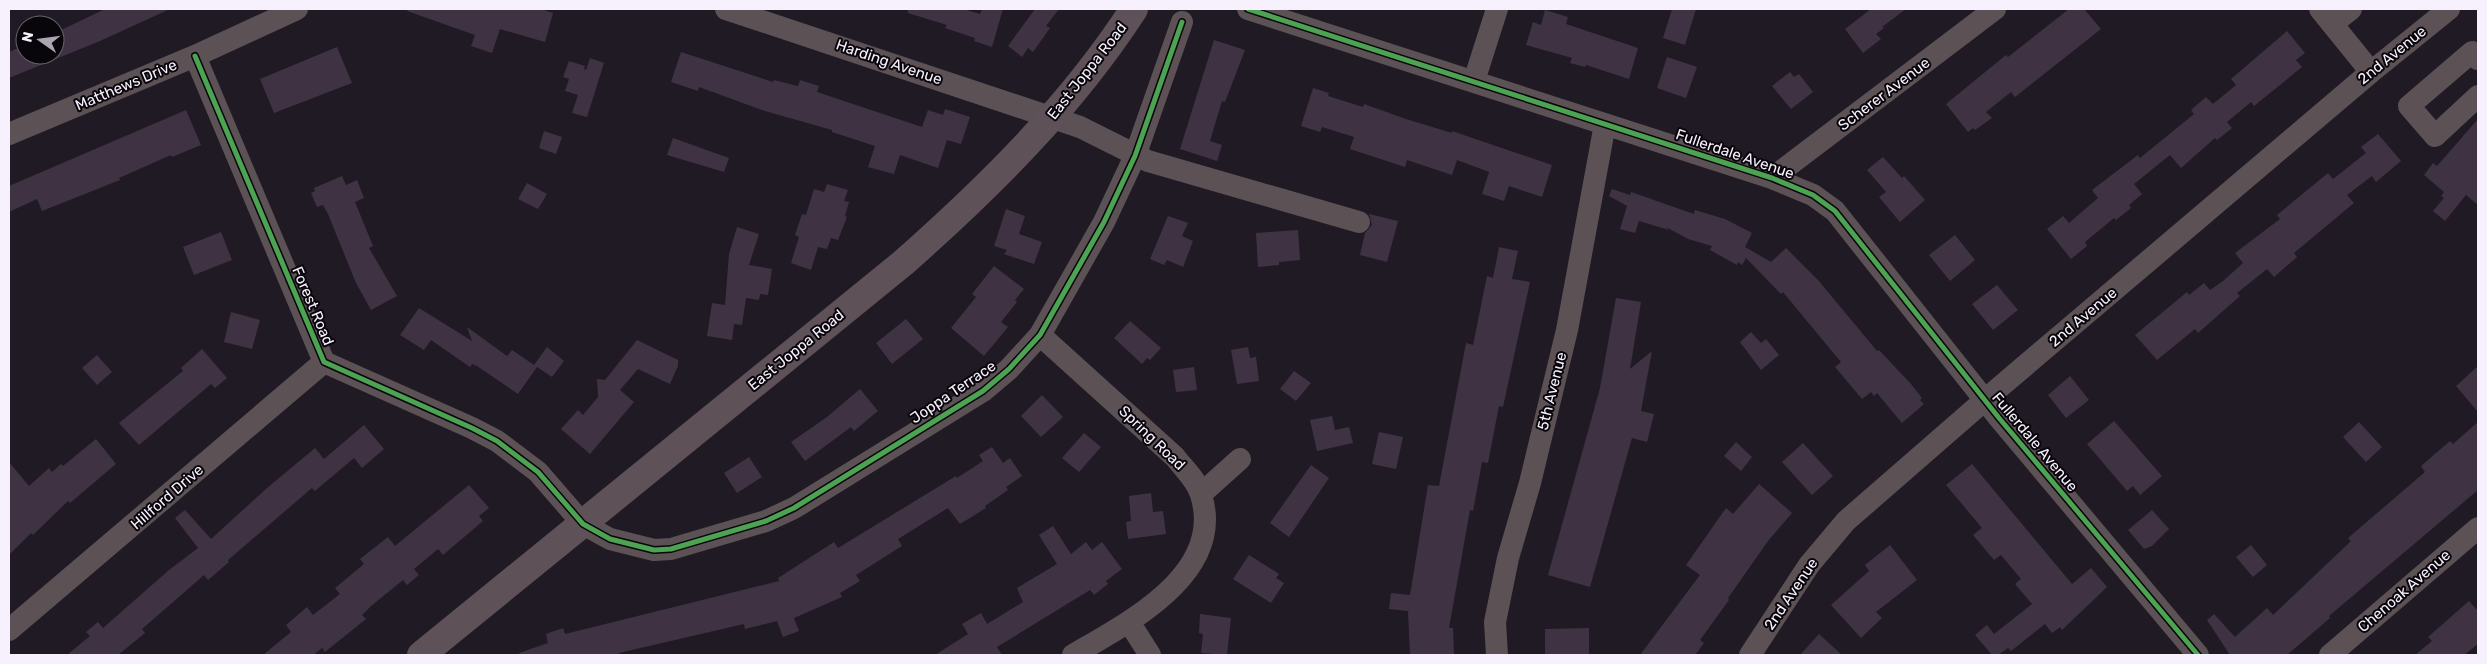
<svg xmlns="http://www.w3.org/2000/svg" width="2487" height="664" viewBox="0 0 2487 664" font-family="Rubik,sans-serif">
<style>
.building{fill:#3f3343}
.lines{fill:none;stroke-linecap:round;stroke-linejoin:round}
.minor{stroke:#5c5154;stroke-width:22}
.major{stroke:#5e5157;stroke-width:28}
.cycleway-casing{stroke:#08050b;stroke-width:8}
.cycleway{stroke:#4ca352;stroke-width:5}
.labels{text-anchor:middle;dominant-baseline:central;stroke-width:4;stroke-linejoin:round;paint-order:stroke}
.street-label{font-size:15px;fill:#f7f0fd;stroke:#08050b}
</style>
<rect width="100%" height="100%" fill="#201a25"/>
<!-- building -->
<path class="building" d="M105 9H170L100 41 9 78V52L21 47 25 55H55V33Z
M408 9H541L553 13 545 42 500 29 492 53 471 46 475 35 407 11Z
M908 9H963L980 14 982 9H1003L992 47 974 41 975 38 945 28 947 25 908 13Z
M1035 9H1059L1046 26 1050 28 1033 52 1028 48 1022 57 1008 46Z
M1672 9H1696L1685 45 1663 38Z
M1871 9H1906L1882 27 1884 28 1876 34 1881 39 1863 53 1845 29Z
M2069 9H2084L2101 29 2015 97 2011 92 1986 112 1992 118 1975 130 1973 128 1968 132 1946 104 2006 55 2008 57Z
M1545 10 1568 17 1566 24 1638 48 1629 79 1586 65 1585 67 1570 63 1572 58 1526 45 1533 22 1541 25Z
M2287 31 2305 53 2296 60 2302 67 2254 106 2251 102 2227 122 2232 128 2217 140 2215 138 2181 168 2170 155 2134 184 2142 194 2129 205 2131 208 2116 220 2114 218 2085 242 2087 246 2071 259 2047 229 2063 216 2069 223 2098 198 2092 190 2138 155 2140 158 2194 114 2191 110 2206 97 2213 104 2236 85 2231 79Z
M1214 40 1245 50 1225 102 1222 101 1210 141 1222 145 1217 161 1180 149Z
M337 47 352 83 274 113 260 79Z
M681 52 773 82 774 80 798 86 800 80 819 86 817 92 922 127 928 110 943 115 945 109 970 117 961 144 947 140 938 168 900 155 894 174 868 167 875 146 832 132V130L765 111 699 87 698 91 671 82Z
M1667 57 1697 67 1686 98 1657 88Z
M590 58 604 63 587 117 572 113 578 95 565 91 569 79 563 77 569 61 585 66 584 69 586 70Z
M1790 72 1794 77 1799 74 1813 92 1791 109 1772 86Z
M1313 88 1329 93 1328 96 1363 107 1364 104 1406 119 1452 133V131L1552 165 1542 197 1509 186 1504 201 1482 194 1489 172 1457 160 1452 175 1407 160 1405 167 1350 149 1354 137 1322 127 1320 132 1301 126Z
M186 110 201 145 172 157 171 155 119 178 120 180 42 211 37 199 9 212V186Z
M2478 119V205L2466 195 2445 221 2433 211 2444 198 2441 196 2444 192 2424 175 2433 163 2437 166Z
M544 131 562 137 556 154 539 148Z
M2378 134 2401 161 2376 182 2372 176 2347 195 2354 203 2294 253 2297 257 2274 277 2267 269 2237 293 2240 296 2198 333 2195 329 2157 360 2135 335 2187 292 2189 295 2204 283 2210 290 2223 281 2243 263 2235 253 2280 219 2277 215 2328 173 2333 179 2366 153 2361 147Z
M673 138 729 158 724 172 667 155Z
M1883 157 1902 178 1904 176 1925 200 1900 222 1879 197 1886 192 1867 170Z
M342 176 346 185 357 180 364 198 355 202 373 246 369 248 397 296 371 310 356 283 328 214 323 205 317 207 311 193 315 191 314 188Z
M527 183 547 194 538 209 518 199Z
M827 184 848 190 844 201 849 202 845 216 847 217 838 240 831 238 827 249 818 247 811 270 791 263 799 237 795 235 802 214 806 215 814 189 824 192Z
M1612 189 1630 195 1631 192 1694 214 1695 210 1725 219 1752 233 1745 247 1771 262 1786 248 1818 280 1877 351 1879 350 1911 384 1922 398 1920 400 1924 404 1902 423 1877 393 1874 396 1871 392 1862 399 1835 367 1841 362 1811 326 1783 292 1781 294 1746 258 1742 265 1738 262 1737 265 1710 250 1712 246 1688 239 1666 227 1669 230 1639 221 1635 233 1620 229 1627 206 1609 196Z
M1006 209 1025 216 1019 234 1042 242 1034 264 1004 254 1007 250 994 246Z
M1369 214 1398 221 1387 262 1360 255 1365 233 1372 225Z
M1168 216 1188 223 1182 236 1193 241 1183 267 1167 260 1164 265 1150 259Z
M737 227 759 234 749 265 772 269 768 295 760 294 759 300 746 298 742 325 734 324 732 340 707 336 712 303 725 305 729 254Z
M1298 230 1300 260 1279 262V265L1258 267 1256 233Z
M221 232 232 260 194 275 183 247Z
M1955 235 1975 260 1950 281 1929 255Z
M1499 247 1518 251 1512 279 1530 282 1503 407 1499 406 1488 463 1482 462 1473 511 1470 510 1449 628H1453L1454 655H1410L1408 611 1389 609 1391 593 1410 595 1428 485 1439 486 1466 343 1473 345 1487 276 1493 278Z
M994 266 1024 289 1015 300 1017 302 1001 322 1008 327 984 356 951 328 976 297 972 294Z
M1997 285 2018 310 1993 330 1972 304Z
M1616 298 1641 302 1630 369 1652 351 1641 411 1654 414 1647 442 1632 438 1590 587 1548 575 1600 388Z
M419 308 472 341 467 327 507 356 512 350 534 365 547 347 564 361 552 377 537 367 518 394 477 366 472 364 470 367 431 340 424 350 400 335Z
M231 312 260 320 252 349 224 342Z
M906 319 923 339 892 364 876 343Z
M1130 321 1161 348 1150 360 1147 358 1142 364 1114 338Z
M1751 332 1761 343 1766 339 1779 355 1761 370 1740 342Z
M637 340 678 360V366L670 384 638 369 620 390 634 402 590 454 561 429 578 410 583 415 598 397 597 379 605 380Z
M1248 347 1250 358 1256 357 1259 381 1237 384 1231 350Z
M202 349 227 378 215 388 211 384 139 445 119 423 183 371 181 368Z
M97 355 112 372 97 385 82 368Z
M2478 366V412L2456 386Z
M1194 367 1197 390 1176 392 1173 370Z
M1294 371 1311 383 1296 401 1280 389Z
M2070 376 2089 400 2066 418 2048 395Z
M860 389 878 411 854 431 851 427 805 461 791 442 827 417Z
M1042 395 1063 417 1041 437 1021 416Z
M1332 416 1335 430 1349 427 1353 443 1317 451 1310 420Z
M2114 421 2162 476 2140 495 2133 486 2127 491 2087 444Z
M2359 422 2382 447 2366 462 2343 437Z
M2478 422V490L2329 616 2330 618 2287 655H2230L2207 620 2214 614 2235 637 2267 608 2273 615 2351 541 2348 538 2425 472 2421 466 2450 441 2453 444Z
M364 425 384 449 362 468 354 458 315 491 312 488 228 560 229 562 208 580 204 575 157 616 142 629 145 633 118 655H67L90 636 86 632 98 622 103 628 169 570 198 548 175 518 185 510 211 539 267 488 315 448 324 459Z
M1379 432 1403 437 1396 469 1372 464Z
M1084 433 1101 447 1079 472 1062 458Z
M96 439 116 464 70 503 68 501 33 535 31 533 9 555V462L29 486 49 468 52 472 61 464 63 466Z
M1736 442 1752 457 1741 471 1724 456Z
M1803 443 1833 476 1812 495 1782 462Z
M992 447 1003 463 1010 458 1022 476 1006 487 1008 490 985 506 986 508 960 524 948 508 898 539 902 546 856 575 860 581 840 593 842 597 794 618 799 631 783 637 777 621 745 629 744 624 619 653V655H520L519 653 548 643 546 634 563 628 565 634 779 581 778 578 834 542 838 548 956 476 957 478 983 461 979 455Z
M749 457 762 477 737 493 724 473Z
M1972 464 2072 584 2091 568 2107 587 2062 630 2060 627 2052 633 2045 624 2011 651 2008 648 1998 655H1992L1975 635 1987 625 1994 634 2032 604 2015 584 2021 579 2001 555 1994 560 1973 535 1982 528 1946 485Z
M1311 465 1329 478 1289 537 1270 523Z
M1759 484 1792 513 1768 541 1728 598 1729 600 1700 640 1704 643 1695 655H1640L1700 575 1686 565 1726 508 1733 514Z
M469 485 489 508 479 516 483 521 443 555 438 549 414 569 419 575 407 585 403 580 371 606 362 615 366 619 325 652 322 648 313 655H263L291 632 286 625 307 607 313 615 340 594 335 588 364 564 360 559 388 537 395 546Z
M1151 493 1153 512 1163 511 1166 534 1128 539 1126 522 1131 521 1129 496Z
M2152 510 2169 529 2152 546 2144 549 2128 530Z
M1053 526 1071 554 1086 542 1092 550 1102 542 1122 569 1106 581 1108 584 1094 595 1090 590 997 647 1002 655H935L968 634 962 624 981 613 987 624 1023 602 1017 588 1057 564 1039 535Z
M1890 545 1917 580 1876 612 1882 618 1861 638 1831 605 1869 571 1865 565Z
M2251 545 2267 565 2253 577 2236 557Z
M1249 555 1279 574 1276 578 1284 583 1271 603 1233 579Z
M2469 601 2478 611V644L2464 655H2415L2432 641 2428 637Z
M1200 614 1231 618 1227 655 1201 653 1203 634 1199 633Z
M1589 628V655H1545V629Z
M1819 634 1842 655H1800Z"/>
<g class="lines">
<!-- minor -->
<path class="minor" d="M726 9 1080 127 1148 161 1359 222
M1248 9 1772 178 1813 195 1835 211 1999 418 2198 655
M2320 9 2371 72
M2332 24 2351 9
M195 56 324 362 472 428 497 441 538 472 583 524 610 539 654 550 671 549 766 521 794 508 983 391 1009 369 1040 335 1104 222 1135 156 1182 22
M2478 59 2472 52 2409 106 2435 136 2478 96
M1474 81 1497 9
M9 134 195 56 297 9
M1772 178 1995 9
M1040 335 1175 457C1184 469 1197 480 1201 495 1226 574 1127 623 1073 655
M1201 494 1240 459
M1129 622 1150 655
M9 630 324 362
M1497 655 1495 622 1508 558 1530 483 1567 330 1605 124
M1750 655 1809 565 1846 521 2001 386 2371 72 2449 9
M2330 655 2478 528"/>
<!-- major -->
<path class="major" d="M421 655 903 263C990 186 1071 106 1134 9"/>
<defs>
<path id="cycleway" d="M1248 9 1772 178 1813 195 1835 211 1999 418 2198 655
M195 56 324 362 472 428 497 441 538 472 583 524 610 539 654 550 671 549 766 521 794 508 983 391 1009 369 1040 335 1104 222 1135 156 1182 22"/>
</defs>
<!-- cycleway casing -->
<use href="#cycleway" class="cycleway-casing"/>
<!-- cycleway -->
<use href="#cycleway" class="cycleway"/>
</g>
<g class="labels">
<!-- street labels -->
<g class="street-label">
<text transform="translate(2392 55) rotate(-39)">2nd Avenue</text>
<text transform="translate(889 62) rotate(19)">Harding Avenue</text>
<text transform="translate(1087 71) rotate(-52)">East Joppa Road</text>
<text transform="translate(126 85) rotate(-23)">Matthews Drive</text>
<text transform="translate(1884 94) rotate(-37)">Scherer Avenue</text>
<text transform="translate(1735 154) rotate(19)">Fullerdale Avenue</text>
<text transform="translate(313 306) rotate(67)">Forest Road</text>
<text transform="translate(2083 317) rotate(-40)">2nd Avenue</text>
<text transform="translate(796 350) rotate(-39)">East Joppa Road</text>
<text transform="translate(1552 391) rotate(-76)">5th Avenue</text>
<text transform="translate(953 392) rotate(-34)">Joppa Terrace</text>
<text transform="translate(1152 438) rotate(44)">Spring Road</text>
<text transform="translate(2035 442) rotate(50)">Fullerdale Avenue</text>
<text transform="translate(167 497) rotate(-41)">Hillford Drive</text>
<text transform="translate(2404 591) rotate(-41)">Chenoak Avenue</text>
<text transform="translate(1791 594) rotate(-56)">2nd Avenue</text>
</g>
</g>
<!-- border -->
<rect width="2487" height="664" fill="none" stroke="#f7f0fd" stroke-width="20"/>
<!-- north arrow -->
<g transform="translate(40 40) rotate(284)"><circle r="24" fill="#08050b" stroke="#68636c"/>
<path d="M0-4L9 19L0 12L-9 19Z" fill="#aca5b1"/>
<text y="-8" font-size="14" font-weight="bold" text-anchor="middle" fill="#f7f0fd">N</text>
</g>
</svg>
